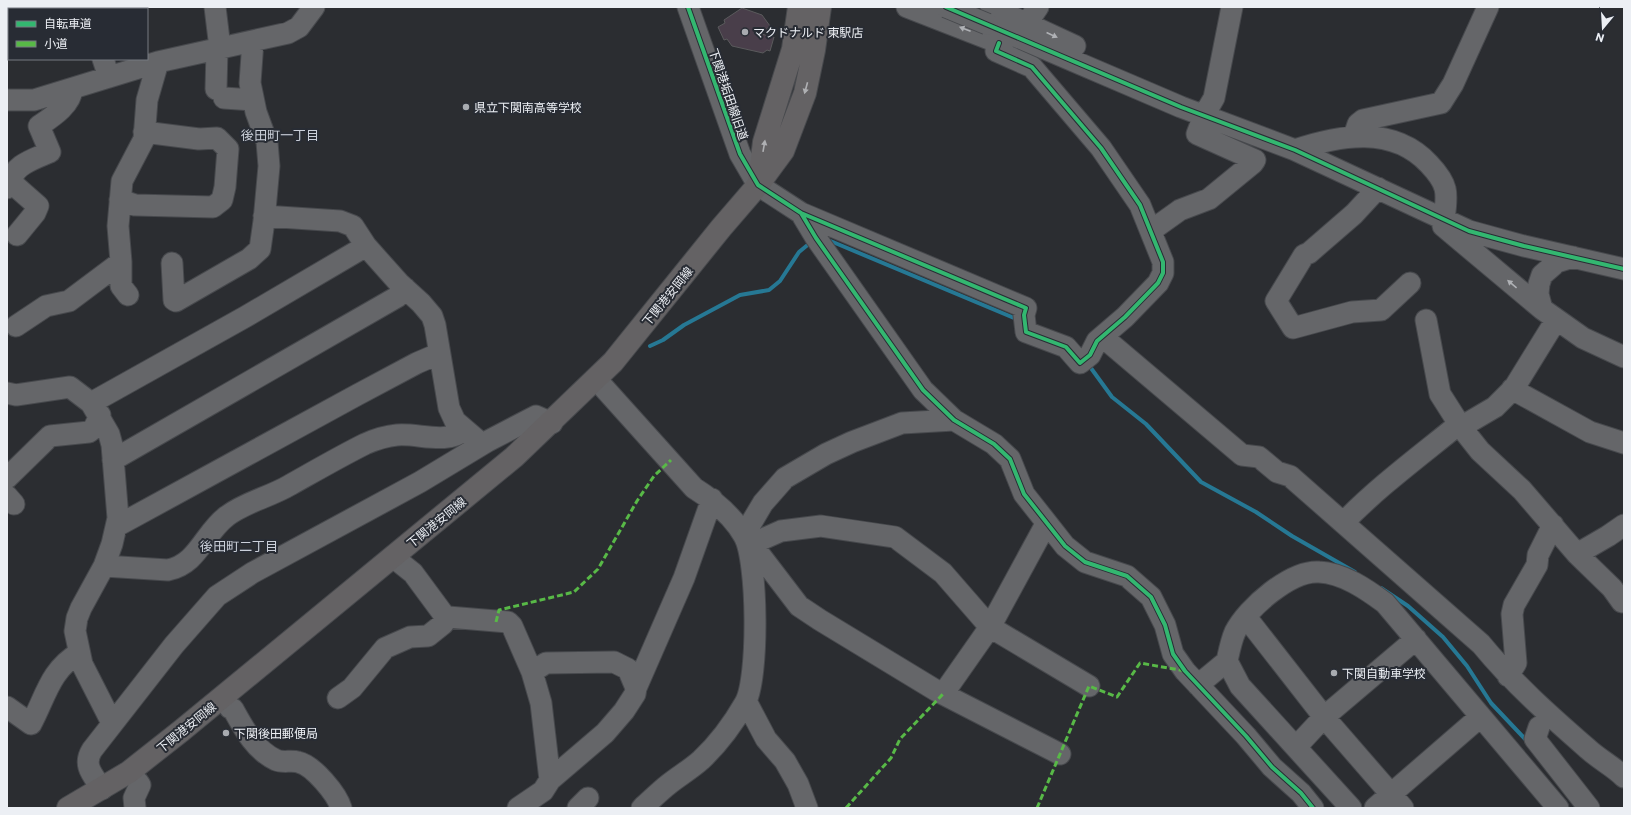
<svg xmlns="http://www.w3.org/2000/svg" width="1631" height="815" viewBox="0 0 1631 815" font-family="Commissioner,'Noto Sans JP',sans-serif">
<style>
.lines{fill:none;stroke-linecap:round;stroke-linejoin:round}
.stream{stroke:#267894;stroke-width:4}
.building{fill:#493e4a;stroke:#5a5a5c}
.minor-casing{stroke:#47494d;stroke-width:23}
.major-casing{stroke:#47494d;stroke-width:24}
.minor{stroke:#656669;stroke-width:21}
.major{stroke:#646264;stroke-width:22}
.minor-bridge-casing{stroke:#47494d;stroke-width:23;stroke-linecap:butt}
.minor-bridge{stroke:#656669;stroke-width:21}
.quiet{stroke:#58b947;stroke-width:3;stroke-dasharray:6 3;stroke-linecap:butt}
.cycleway-casing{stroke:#282c34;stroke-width:6}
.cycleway{stroke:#33b770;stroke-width:4}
.oneway{fill:#afb1b5}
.oneway2{fill:#afb0b3}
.poi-dot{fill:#a8abb0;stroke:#282c34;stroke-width:1.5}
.labels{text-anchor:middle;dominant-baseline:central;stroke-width:4;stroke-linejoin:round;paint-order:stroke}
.poi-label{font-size:12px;fill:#eceff4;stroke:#282c34;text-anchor:start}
.street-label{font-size:12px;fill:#eceff4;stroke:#282c34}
.neighbourhood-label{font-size:13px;fill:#cbd0da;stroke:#282c34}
</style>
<rect width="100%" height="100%" fill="#2b2d31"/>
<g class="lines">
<!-- stream -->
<path class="stream" d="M828 240 1019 320
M650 346 663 340 684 325 740 295 769 290 780 281 799 252 810 243
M1088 364 1112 397 1146 424 1201 482 1256 512 1292 536 1355 572
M1381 588 1408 606 1443 637 1467 666 1491 703 1527 741"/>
</g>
<!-- building -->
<path class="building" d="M742 8 762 15 770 26 761 34 774 37 770 51 767 50 763 53 732 46 727 39 724 40 718 27 725 23 724 20Z"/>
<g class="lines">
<defs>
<path id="minor" d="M62 7 64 9
M215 7 220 48
M688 7 740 154 758 185 801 213 1026 308 1024 315 1026 332 1066 347 1080 363 1090 355 1097 341 1125 317 1158 283 1163 273V262L1140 205 1101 148 1032 67 996 51 999 43
M907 7 1002 44
M991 7 1075 46
M1027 23 1038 7
M987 24 1181 107 1295 150 1469 231 1524 246 1624 269
M7 33 9 32
M103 59 109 77
M216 89 217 49
M224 98 253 100
M7 100H34L158 62 288 33 299 27 314 7
M1207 110 1214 98 1232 7
M1354 136 1358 124 1363 120 1441 103 1453 84 1488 7
M1295 150C1339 135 1393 125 1429 164 1448 184 1448 192 1444 219
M13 184C8 166 37 158 50 152L39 126C52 117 71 105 72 89
M7 188 13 184 38 206 35 213 17 235
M1378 188 1354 214 1309 253 1304 255 1276 301 1293 328 1352 312 1381 310 1410 283
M120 200 135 205 213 207 222 200 225 187 228 149 217 138 199 139 144 132
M801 213 816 238 923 390 954 420 994 444 1010 459 1024 494 1065 546 1085 562 1127 576 1151 597 1165 625 1173 654 1185 671 1246 736 1272 767 1301 793 1313 808
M264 216 340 221 353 226 366 246 399 283 421 303 432 316 435 325 449 408 455 421 476 439
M1443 226 1542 309
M1152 230 1180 210 1209 199 1253 163 1255 160 1197 134 1202 121
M1573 257 1557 262 1542 275 1539 284 1538 294 1542 309 1583 338 1624 357
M121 262V286L128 295
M172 263 174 300 176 301 249 259 260 249 264 221 269 166 267 142 256 112 250 83 253 41
M1426 320 1440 394 1461 427 1480 451 1522 490 1577 554 1612 588 1622 602
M16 326 46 306 69 301 121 262 118 226 122 181 144 139 147 100 158 62
M1101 338 1111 344 1242 455 1259 457 1277 472 1290 476 1481 644C1514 684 1549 715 1588 749 1600 760 1613 766 1624 777
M596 379 694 488C713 500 733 516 744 536 758 560 759 679 745 703 733 724 718 744 701 760 691 769 679 776 669 784 660 791 651 800 642 808
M1512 389 1590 432 1624 443
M7 393 16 395 70 387 91 403 109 434 112 445 118 518 112 544 104 566 81 608 77 618 75 631 82 664 112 723
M91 403 245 317 366 246
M1461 427 1495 407 1514 388 1556 320
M113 460 397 297 405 288
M7 478 50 436 89 432 94 428 100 415
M7 496 14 504
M1344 522C1379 486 1420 456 1459 424
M117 526 357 395 417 363 431 357 440 355
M744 535 763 503 785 478 826 454 852 442 902 423 954 420
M1577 554 1608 536 1624 525
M393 557 413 573 444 615 448 617 508 622 512 626 532 672 541 703 550 780
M104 566 168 570C198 564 204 533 227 516 245 502 270 497 290 485 315 471 339 457 365 444 374 440 386 436 397 435 419 433 446 445 465 430
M1246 617 1324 717 1403 808
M1508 676 1516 663 1512 614 1514 605 1537 565 1538 555 1553 525
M1198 685 1227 661
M636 688 684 578 712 499
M943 694 990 627 1046 524
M338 698 352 688 385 648 410 637 428 636 443 624 448 617
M746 701 766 739 785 761 798 784 807 808
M7 707 31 724C46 696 50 670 79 653
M230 708 233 709C244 729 255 750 276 760 283 763 291 760 298 762 313 765 337 794 341 808
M1539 727 1535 739 1589 808
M1296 747 1324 717 1416 639
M1060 754 937 691 820 620 799 606 757 551 756 542 781 531 821 526 895 537 943 573 990 627 1089 686
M102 789C94 776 82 766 92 750L174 645 217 596 252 573 420 482 488 441 536 416 552 423
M135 808 134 798 140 785 138 782
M518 808 543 791 550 780 605 733 624 711 635 694 636 688 628 669 614 662 546 663 532 672
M578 808 588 798
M1351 808 1240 686 1227 661C1229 652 1231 641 1235 632 1247 608 1291 570 1319 572 1343 573 1366 589 1385 603L1558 808
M1375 808 1480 717"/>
<path id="major" d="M759 182 764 142 793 49 799 7
M68 808 129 772 181 731 514 457 613 362 721 228 758 185 783 151 805 93 814 50 820 7"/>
</defs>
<!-- minor casing -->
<use href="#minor" class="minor-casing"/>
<!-- major casing -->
<use href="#major" class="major-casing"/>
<!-- minor -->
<use href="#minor" class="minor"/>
<!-- major -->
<use href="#major" class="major"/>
<defs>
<path id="minor-bridge" d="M946 7 987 24"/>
</defs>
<!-- minor-bridge casing -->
<use href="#minor-bridge" class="minor-bridge-casing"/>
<!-- minor-bridge -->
<use href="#minor-bridge" class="minor-bridge"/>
<!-- quiet -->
<path class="quiet" d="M496 622 499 610 574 592 598 569 637 501 654 476 671 460
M846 808 891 758 900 739 943 694
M1037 808 1089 686 1117 697 1140 663 1185 671"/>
<defs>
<path id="cycleway" d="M688 7 740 154 758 185 801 213 1026 308 1024 315 1026 332 1066 347 1080 363 1090 355 1097 341 1125 317 1158 283 1163 273V262L1140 205 1101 148 1032 67 996 51 999 43
M946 7 1181 107 1295 150 1469 231 1524 246 1624 269
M801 213 816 238 923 390 954 420 994 444 1010 459 1024 494 1065 546 1085 562 1127 576 1151 597 1165 625 1173 654 1185 671 1246 736 1272 767 1301 793 1313 808"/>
</defs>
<!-- cycleway casing -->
<use href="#cycleway" class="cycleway-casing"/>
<!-- cycleway -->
<use href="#cycleway" class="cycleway"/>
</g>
<!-- one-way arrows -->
<defs><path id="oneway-solid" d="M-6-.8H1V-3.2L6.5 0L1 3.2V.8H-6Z"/></defs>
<g class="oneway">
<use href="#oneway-solid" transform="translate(965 29) rotate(-159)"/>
<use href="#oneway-solid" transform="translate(1052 35) rotate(25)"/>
<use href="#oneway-solid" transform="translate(1512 284) rotate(-140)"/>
</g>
<g class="oneway2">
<use href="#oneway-solid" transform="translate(806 88) rotate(105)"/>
<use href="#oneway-solid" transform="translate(764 146) rotate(-80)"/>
</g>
<!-- markers -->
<g class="poi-dot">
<circle cx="745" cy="32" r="4"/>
<circle cx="466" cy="107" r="4"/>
<circle cx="1334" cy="673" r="4"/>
<circle cx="226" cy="733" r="4"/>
</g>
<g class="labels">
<!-- poi labels -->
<g class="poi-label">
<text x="753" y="32">マクドナルド 東駅店</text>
<text x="474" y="107">県立下関南高等学校</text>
<text x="1342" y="673">下関自動車学校</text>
<text x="234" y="733">下関後田郵便局</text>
</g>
<!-- street labels -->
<g class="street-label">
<text transform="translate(729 94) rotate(71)">下関港垢田線旧道</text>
<text transform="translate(667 296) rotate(-51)">下関港安岡線</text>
<text transform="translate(436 522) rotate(-39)">下関港安岡線</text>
<text transform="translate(186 727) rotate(-39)">下関港安岡線</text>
</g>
<!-- neighbourhood labels -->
<g class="neighbourhood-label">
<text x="280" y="135">後田町一丁目</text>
<text x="239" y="546">後田町二丁目</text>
</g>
</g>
<!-- border -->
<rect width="1631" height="815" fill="none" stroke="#eceff4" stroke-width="16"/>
<!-- legend -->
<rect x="8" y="8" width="140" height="52" fill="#282c34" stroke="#767a81"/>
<rect x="16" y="21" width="20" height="6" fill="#33b770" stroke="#767a81"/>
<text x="44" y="28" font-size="12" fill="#eceff4">自転車道</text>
<rect x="16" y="41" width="20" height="6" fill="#58b947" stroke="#767a81"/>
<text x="44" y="48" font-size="12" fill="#eceff4">小道</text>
<!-- north arrow -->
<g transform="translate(1603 28) rotate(198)" stroke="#282c34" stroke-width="3" paint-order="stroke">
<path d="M0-3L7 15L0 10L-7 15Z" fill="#eceff4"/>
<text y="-6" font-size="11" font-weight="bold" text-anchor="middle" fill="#eceff4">N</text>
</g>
</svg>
